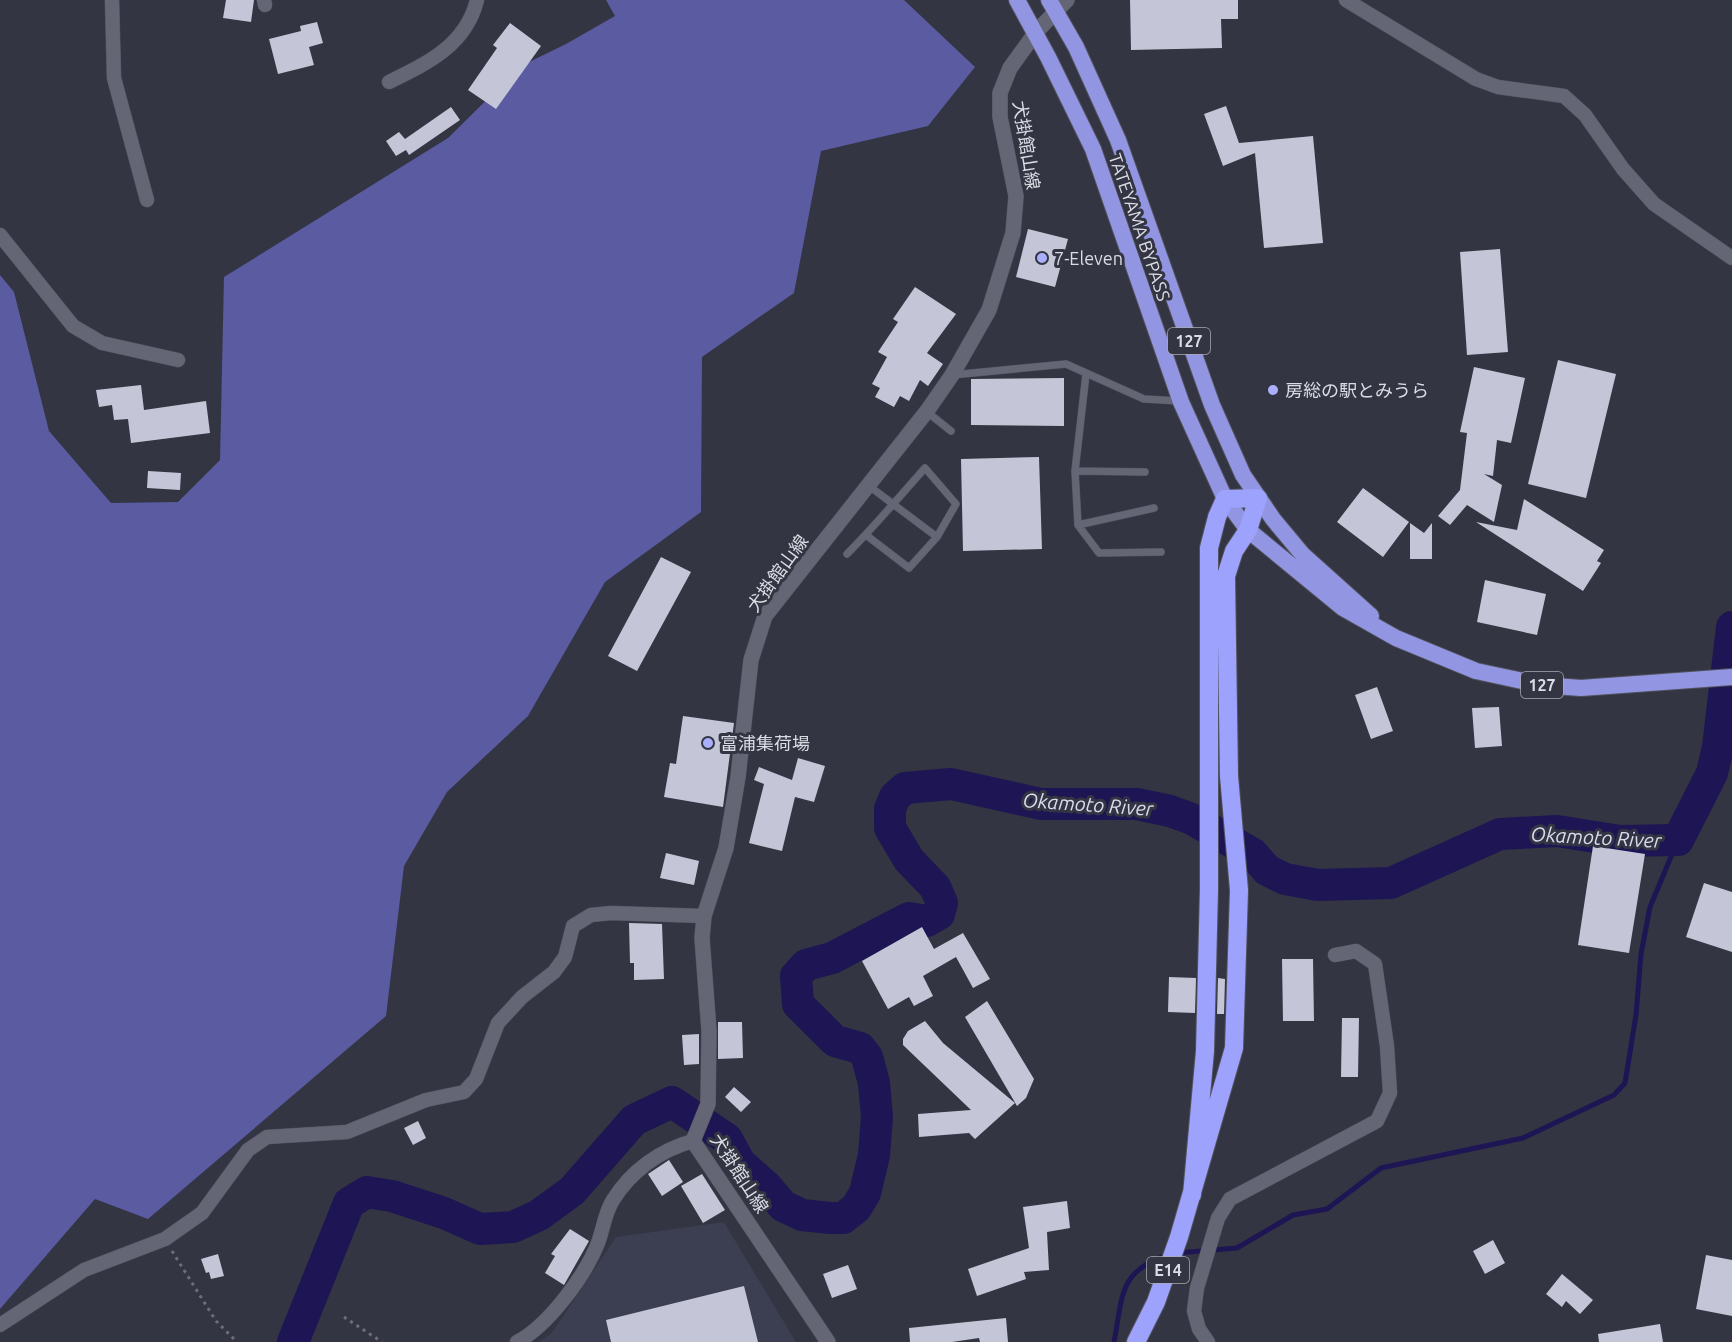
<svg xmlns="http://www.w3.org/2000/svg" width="1732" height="1342" viewBox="0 0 1732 1342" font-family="Ubuntu,'Noto Sans JP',sans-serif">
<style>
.built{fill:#3c3e51}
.forest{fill:#5a5ba1}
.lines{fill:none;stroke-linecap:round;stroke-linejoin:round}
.stream{stroke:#1d1554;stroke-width:5}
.river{stroke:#1d1554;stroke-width:32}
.building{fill:#c4c6d7}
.service-casing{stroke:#51525d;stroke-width:8}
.minor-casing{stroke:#51525d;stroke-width:15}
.secondary-casing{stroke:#51525d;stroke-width:16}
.trunk-casing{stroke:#51525d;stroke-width:18}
.motorway-casing{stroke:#51525d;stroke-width:20}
.path{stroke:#6d6e7a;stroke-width:3;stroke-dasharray:3 4.5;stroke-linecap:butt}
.service{stroke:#646675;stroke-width:7}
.minor{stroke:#646675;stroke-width:14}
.secondary{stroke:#646675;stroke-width:15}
.trunk{stroke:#9296e2;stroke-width:16}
.motorway{stroke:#9da2fd;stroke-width:18}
.poi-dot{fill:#aaaffb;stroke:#333542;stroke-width:2}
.labels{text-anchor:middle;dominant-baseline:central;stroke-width:6;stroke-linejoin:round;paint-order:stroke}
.shield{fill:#333542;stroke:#a9aab4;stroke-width:1.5}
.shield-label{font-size:16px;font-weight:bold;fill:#dbdce5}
.street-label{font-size:18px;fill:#dbdce5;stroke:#333542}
.poi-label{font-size:18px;fill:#dbdce5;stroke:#333542;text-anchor:start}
.water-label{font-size:20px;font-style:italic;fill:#d9dbef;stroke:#333542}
</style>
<rect width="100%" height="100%" fill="#333542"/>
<!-- built -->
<path class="built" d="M724 1222 796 1342H538L551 1334 616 1237Z"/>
<!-- forest -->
<path class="forest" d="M606 0H904L975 67 928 126 821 151 794 293 702 357 701 512 605 582 528 716 447 792 404 866 386 1016 148 1219 95 1199 0 1309V275L14 292 49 431 111 503 178 502 220 460 224 277 448 138 521 66 566 44 615 16Z"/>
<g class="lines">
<!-- stream -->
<path class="stream" d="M1177 1253 1237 1248 1293 1215 1327 1209 1381 1168 1523 1138 1614 1095 1625 1083 1636 1015 1641 954 1650 907 1678 840
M1114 1342C1123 1296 1118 1271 1168 1255"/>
<!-- river -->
<path class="river" d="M293 1342 349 1203 367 1192 392 1196 444 1213 480 1229 513 1227 539 1215 572 1191 634 1120 672 1102 727 1139 740 1163 767 1187 783 1206 802 1215 830 1218H843L856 1208 865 1193 874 1155 877 1117 874 1083 867 1057 860 1048 835 1041 798 1004 796 976 806 965 832 958 909 918 927 921 939 914 942 903 935 887 909 860 890 828V809L895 797 905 788 951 784 1041 804H1137L1170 811 1192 819 1253 854 1267 870 1285 879 1318 885 1391 883 1500 834 1557 831 1620 841 1678 840 1712 773 1718 747 1732 627"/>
</g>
<!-- building -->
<path class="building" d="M226 0H254L251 22 223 18Z
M1130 0H1238V19H1221L1222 48 1131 50Z
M317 22 323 43 309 47 314 65 278 74 269 39 301 31 300 26Z
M510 23 541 46 496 109 468 90 497 48 493 45Z
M1226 106 1239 143 1313 136 1323 243 1264 248 1255 153 1223 166 1204 114Z
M451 107 460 120 409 155 406 150 396 156 386 141 399 132 405 139Z
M1028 229 1068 239 1055 287 1016 277Z
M1500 249 1508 352 1467 355 1460 252Z
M915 287 956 314 927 353 943 364 928 386 920 380 909 401 900 396 894 407 875 397 880 388 872 384 887 357 878 352 898 322 893 319Z
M1558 360 1616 374 1586 498 1528 484Z
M1474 367 1525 378 1511 443 1497 440 1493 476 1484 474 1502 485 1494 522 1467 505 1450 525 1438 516 1460 490 1467 433 1460 432Z
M1064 378V426L971 425V379Z
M141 385 144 410 206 401 210 433 131 443 128 419 114 420 112 405 99 407 96 390Z
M1039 457 1042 549 963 551 961 459Z
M148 471 181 473 180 490 147 488Z
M1363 488 1409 522 1383 557 1337 522Z
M1524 499 1604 550 1597 561 1601 563 1583 591 1476 522 1517 530Z
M1410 523 1424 533 1432 523V559H1410Z
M661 557 691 572 637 671 608 656Z
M1485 580 1546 594 1537 635 1477 622Z
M1377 687 1393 731 1371 739 1355 695Z
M1499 707 1502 746 1475 748 1472 708Z
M683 716 734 723 723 807 664 797 670 763 676 764Z
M798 758 825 766 814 802 795 797 782 851 749 843 764 784 754 780 759 767 792 780Z
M1593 846 1645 854 1629 953 1578 945Z
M666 853 699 861 694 885 660 878Z
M1704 883 1732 892V952L1686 937Z
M629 923 662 924 664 979 634 980V963H630Z
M922 927 934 949 963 933 990 979 973 988 956 957 923 976 933 996 914 1006 909 997 888 1009 862 961Z
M1282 959H1313L1314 1021H1283Z
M1169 977 1196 978 1195 1013 1168 1012Z
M1218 978 1225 979 1224 1014H1217Z
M987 1001 1034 1079 1026 1098 1017 1106 965 1017Z
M1342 1018H1359L1358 1077H1341Z
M925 1021 943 1043 1015 1103 975 1139 969 1133 919 1137 918 1114 971 1110 903 1045V1039L908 1031Z
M718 1022H742L743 1058 718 1059Z
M699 1034V1064L684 1065 682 1035Z
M734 1087 751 1102 741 1112 725 1097Z
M418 1121 426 1138 413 1145 404 1128Z
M669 1160 683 1182 662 1196 648 1174Z
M702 1174 725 1210 703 1223 681 1186Z
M1067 1201 1070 1228 1047 1232 1049 1270 1024 1272 1026 1279 977 1296 968 1269 1029 1248 1023 1207Z
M570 1229 589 1241 564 1285 545 1273 555 1256 551 1254Z
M1493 1240 1505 1263 1485 1274 1473 1251Z
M218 1254 224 1276 211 1279 209 1272 206 1273 201 1259Z
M1706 1255 1732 1260V1316L1696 1309Z
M848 1265 857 1289 832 1298 823 1274Z
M1562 1274 1593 1300 1580 1314 1566 1301 1562 1307 1546 1294Z
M744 1286 758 1342H611L606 1320Z
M1006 1318 1008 1342H980L979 1338 952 1342H910L909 1328Z
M1660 1324 1663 1342H1599L1598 1334Z"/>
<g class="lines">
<defs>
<path id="service" d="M1086 374 1075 471 1145 472
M952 375 1066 364 1144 399 1179 401
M927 412 951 431
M1075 471 1078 525 1154 508
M1078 525 1099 553 1161 552
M866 535 909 568 937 537
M847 554C874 527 899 497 925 468L956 504 937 537 869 486"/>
<path id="minor" d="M112 0 114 78 147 200
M264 0 265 5
M1346 0 1476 79 1498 87 1564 96 1585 115 1623 169 1654 204 1732 258
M389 82C428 63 466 45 477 0
M0 235 73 326 102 343 178 360
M0 1325 84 1270 165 1239 202 1213 248 1150 267 1137 347 1132 426 1100 464 1092 476 1079 498 1023 522 997 554 972 565 957 573 926 591 915 611 913 704 916
M517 1342C548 1326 585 1276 598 1243 603 1230 605 1212 613 1200 631 1171 660 1150 693 1141
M1208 1342 1199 1329 1194 1311 1197 1288 1218 1218 1230 1199 1377 1121 1390 1093 1387 1046 1375 964 1356 951 1335 955"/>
<path id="secondary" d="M828 1342 693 1141 708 1104 709 1031 702 938 704 916 726 848 738 777 751 660 765 616 927 411 952 375 989 310 1013 233 1016 196 1000 117V93L1010 68 1036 32 1067 0"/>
<path id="trunk" d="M1017 0 1048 57 1093 149 1181 402 1225 499 1248 530 1343 608 1396 638 1476 671 1541 685 1581 688 1732 677
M1049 0 1076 47 1118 140 1212 405 1243 475 1273 519 1303 555 1371 616"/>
<path id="motorway" d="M1136 1342 1156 1302 1179 1237 1234 1048 1239 890 1229 776 1226 576 1234 551 1248 530 1258 498 1225 499 1217 517 1209 548V889L1205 1051 1192 1195"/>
</defs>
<!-- service casing -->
<use href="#service" class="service-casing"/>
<!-- minor casing -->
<use href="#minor" class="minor-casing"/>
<!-- secondary casing -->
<use href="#secondary" class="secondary-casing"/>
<!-- trunk casing -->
<use href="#trunk" class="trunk-casing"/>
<!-- motorway casing -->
<use href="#motorway" class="motorway-casing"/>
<!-- path -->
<path class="path" d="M172 1251 216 1321 237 1342
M344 1317 382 1342"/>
<!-- service -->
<use href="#service" class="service"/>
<!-- minor -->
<use href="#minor" class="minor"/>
<!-- secondary -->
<use href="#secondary" class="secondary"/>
<!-- trunk -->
<use href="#trunk" class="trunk"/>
<!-- motorway -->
<use href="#motorway" class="motorway"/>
</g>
<!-- markers -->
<g class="poi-dot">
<circle cx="1042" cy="258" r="6"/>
<circle cx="1273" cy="390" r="6"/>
<circle cx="708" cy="743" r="6"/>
</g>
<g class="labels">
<!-- shield labels -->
<g class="shield">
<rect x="1168" y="328" width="42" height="26" rx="4.5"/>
<rect x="1521" y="672" width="42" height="26" rx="4.5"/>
<rect x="1147" y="1257" width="42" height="26" rx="4.5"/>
</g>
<g class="shield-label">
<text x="1189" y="341">127</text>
<text x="1542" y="685">127</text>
<text x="1168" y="1270">E14</text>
</g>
<!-- street labels -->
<g class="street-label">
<text transform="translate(1027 145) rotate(81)">犬掛館山線</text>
<text transform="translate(1140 227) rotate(71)">TATEYAMA BYPASS</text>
<text transform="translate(777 573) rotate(-54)">犬掛館山線</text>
<text transform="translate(740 1173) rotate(57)">犬掛館山線</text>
</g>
<!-- poi labels -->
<g class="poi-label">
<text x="1054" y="258">7-Eleven</text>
<text x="1285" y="390">房総の駅とみうら</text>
<text x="720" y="743">富浦集荷場</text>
</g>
<!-- water labels -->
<g class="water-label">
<text transform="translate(1088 804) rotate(4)">Okamoto River</text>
<text transform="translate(1596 837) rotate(3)">Okamoto River</text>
</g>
</g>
</svg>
